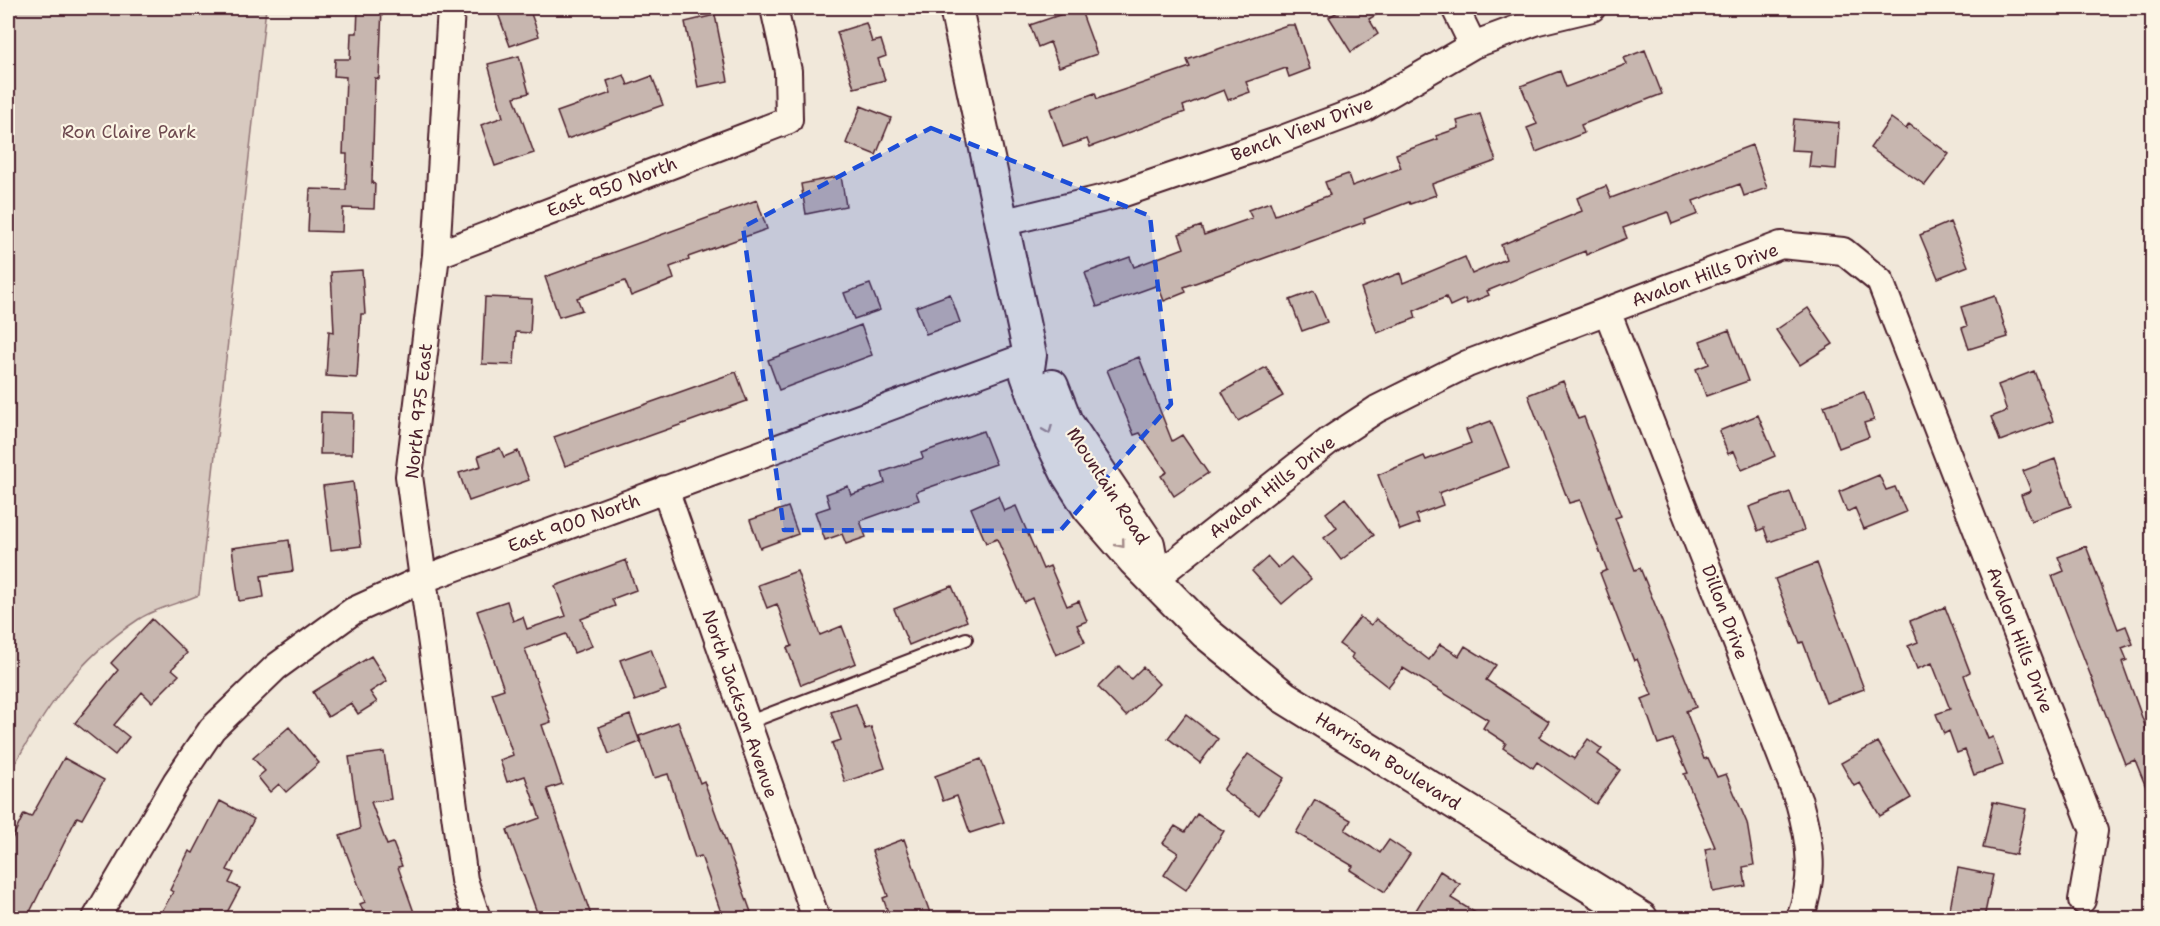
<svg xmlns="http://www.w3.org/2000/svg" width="2160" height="926" viewBox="0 0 2160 926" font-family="'Shantell Sans',sans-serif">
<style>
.green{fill:#d8cac0;stroke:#917476;stroke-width:1.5}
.building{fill:#c7b6af;stroke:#4a1f2b;stroke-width:1.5}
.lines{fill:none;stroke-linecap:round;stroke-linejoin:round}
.service-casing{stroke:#4a1f2b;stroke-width:16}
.minor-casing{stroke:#4a1f2b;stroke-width:30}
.tertiary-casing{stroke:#4a1f2b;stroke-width:36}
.service{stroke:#fcf5e5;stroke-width:12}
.minor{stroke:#fcf5e5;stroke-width:26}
.tertiary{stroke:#fcf5e5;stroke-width:32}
.oneway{stroke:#a38a88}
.marked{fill:#1d4ed8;fill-opacity:0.2;stroke:#1d4ed8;stroke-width:4.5;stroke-dasharray:12 8;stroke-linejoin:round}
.labels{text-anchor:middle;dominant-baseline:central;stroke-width:4.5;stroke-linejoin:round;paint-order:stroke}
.street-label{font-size:18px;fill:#4a1f2b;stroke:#fcf5e5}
.park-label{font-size:18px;fill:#6e4a50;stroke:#fcf5e5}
</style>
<rect width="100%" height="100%" fill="#f1e8da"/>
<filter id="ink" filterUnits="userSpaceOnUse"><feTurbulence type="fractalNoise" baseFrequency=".0167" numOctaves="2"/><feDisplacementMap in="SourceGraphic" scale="12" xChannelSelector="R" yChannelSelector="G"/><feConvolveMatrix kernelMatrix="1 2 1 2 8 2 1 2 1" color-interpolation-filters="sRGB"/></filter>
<g filter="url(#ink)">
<!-- green -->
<path class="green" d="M8 8H266L199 595C180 603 156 608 139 619 75 661 44 711 8 776Z"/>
<!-- building -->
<path class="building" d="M358 8H382L379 79 375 78 372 183 375 184 374 209 343 208 342 232 308 231 310 189 346 190 347 154H343L346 77 334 76 335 59H350L351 33H357Z
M496 8H529L539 36 510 46Z
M1080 8 1097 54 1059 67 1050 42 1038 47 1030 25Z
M1344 8H1387L1369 19 1378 34 1351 52 1329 17Z
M715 15 728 81 698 87 685 22Z
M866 23 872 42 881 40 886 56 878 59 885 80 854 88 837 32Z
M1287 25H1295L1310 69 1289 77 1286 68 1246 82 1250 92 1228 100 1224 90 1183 106 1185 112 1090 147 1087 139 1063 147 1050 109 1095 93 1097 99 1190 67 1187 60Z
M1645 50 1662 94 1581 125 1584 133 1536 152 1527 128 1537 124 1521 86 1560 71 1566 87 1627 64 1624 58Z
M519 56 529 93 514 97 534 153 495 166 481 125 503 117 488 64Z
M624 75 628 85 652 76 663 105 567 139 557 112 611 93 607 81Z
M861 106 891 118 876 155 846 143Z
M1480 114 1496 161 1432 184 1436 195 1410 204 1409 202 1364 219 1365 222 1184 287 1186 292 1164 301 1158 285 1097 307 1085 273 1130 257 1134 267 1184 248 1179 234 1201 226 1204 235 1252 218 1248 210 1270 202 1275 215 1330 195 1325 182 1348 174 1352 186 1401 168 1396 154 1438 139 1436 136 1459 128 1457 121Z
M1891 118 1906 129 1909 124 1949 154 1925 185 1870 148Z
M1794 119 1839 123 1836 169 1809 167 1811 151 1791 150Z
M1752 145 1767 188 1744 196 1740 184 1693 201 1698 214 1672 224 1668 212 1623 228 1627 238 1586 255 1585 251 1487 291 1489 295 1467 304 1465 299 1450 306 1446 297 1414 311 1416 318 1377 333 1361 288 1400 273 1403 283 1465 257 1472 274 1506 259 1501 245 1582 211 1577 198 1606 186 1611 198Z
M841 176 846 206 806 214 801 184Z
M757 200 767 229 688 257 689 260 670 267 674 279 631 296 625 281 577 298 582 310 559 317 545 277Z
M1950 222 1968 266 1938 278 1920 235Z
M362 270 365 314H361L357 378 326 376 329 331 334 332 331 272Z
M870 284 880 310 854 319 844 293Z
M1314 291 1327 322 1302 331 1290 300Z
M950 294 960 322 926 334 916 307Z
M1995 296 2008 337 1969 349 1962 328 1967 326 1961 307Z
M485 297 532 299 530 333 516 332 514 365 482 364Z
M1808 308 1833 344 1800 365 1776 330Z
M861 325 872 355 779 390 768 360Z
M1729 330 1748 381 1706 396 1696 369 1709 364 1700 341Z
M1139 357 1172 441 1182 435 1208 473 1174 496 1161 476 1167 472 1140 433 1134 435 1107 370Z
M1266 367 1283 396 1238 421 1222 392Z
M2034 371 2053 421 2000 441 1991 417 2007 411 1998 385Z
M736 372 747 401 565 466 554 437Z
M1563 381 1578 419 1584 417 1621 516 1615 518 1635 570 1640 568 1690 690 1696 707 1686 711 1704 759 1708 758 1717 777 1726 774 1747 823 1754 865 1743 867 1746 886 1713 892 1705 849 1715 847 1684 774 1688 773 1673 739 1658 744 1642 699 1652 695 1637 659 1634 661 1600 573 1607 570 1580 500 1569 503 1528 395Z
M1864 392 1874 420 1864 423 1869 437 1839 448 1824 406Z
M321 412 353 413 352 454H320Z
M1758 415 1775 456 1742 470 1734 451 1728 454 1719 431Z
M1491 421 1509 467 1439 493 1443 505 1416 515 1419 523 1400 530 1378 475 1424 456 1426 460 1471 443 1466 430Z
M983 431 996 464 916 492 919 500 860 521 866 537 846 544 842 534 825 540 815 512 830 507 826 494 848 486 851 495 885 483 882 472 923 458 921 453Z
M500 448 504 457 518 451 529 480 469 501 459 473 481 466 478 456Z
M2055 459 2071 506 2031 521 2021 495 2031 491 2023 471Z
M1879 475 1886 490 1895 487 1906 512 1864 529 1855 508 1847 512 1839 492Z
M353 482 361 546 331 550 323 486Z
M1790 492 1804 530 1769 542 1764 528 1758 531 1749 507Z
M998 496 1004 511 1016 506 1043 569 1050 566 1067 606 1079 601 1087 621 1077 625 1085 642 1056 655 1032 598 1024 602 997 539 986 543 971 508Z
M1345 498 1374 535 1341 560 1324 538 1337 528 1326 513Z
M788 507 798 534 760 548 750 520Z
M289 540 293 571 261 576 264 597 239 601 232 548Z
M2086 546 2118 629 2126 626 2133 644 2122 648 2127 660 2122 662 2152 745V802L2135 760 2125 764 2052 576 2064 571 2058 557Z
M1268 557 1278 568 1291 557 1311 579 1282 604 1252 571Z
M626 560 636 590 612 599 615 606 581 619 592 646 574 653 566 634 525 649 551 722 542 725 562 784 547 789 592 918H539L507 830 540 818 525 776 507 782 500 760 513 755 492 693 504 689 477 611 507 601 513 621 523 617 527 629 566 616 555 586Z
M1817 563 1864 689 1826 703 1803 642 1800 643 1775 579Z
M797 571 820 635 842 626 856 663 801 685 787 648 792 646 777 604 767 608 758 585Z
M952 586 967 621 909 645 894 609Z
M1945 607 1970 672 1964 675 1988 739 1993 737 2003 765 1974 775 1965 750 1957 753 1949 731 1944 734 1936 714 1950 709 1932 663 1917 669 1908 646 1918 642 1910 621Z
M1360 617 1371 625 1376 619 1429 660 1440 644 1459 656 1465 646 1496 665 1486 680 1549 721 1539 737 1574 759 1588 739 1602 749 1598 754 1620 770 1596 804 1537 762 1533 768 1503 748 1506 743 1483 728 1488 720 1403 668 1388 687 1351 658 1353 654 1339 644Z
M152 619 187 653 172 669 179 675 152 702 142 692 114 725 129 737 115 755 75 723 118 670 111 663Z
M651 649 666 690 635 701 620 660Z
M371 656 387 681 370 692 377 702 358 714 351 703 328 717 313 692Z
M1119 666 1131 679 1143 667 1159 684 1126 716 1098 687Z
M856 704 865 729 871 727 885 768 845 782 832 743 841 740 831 712Z
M1186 714 1218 739 1200 763 1168 738Z
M630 715 640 742 609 754 599 727Z
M678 722 700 783 704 781 751 912 732 918H723L701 856 695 858 668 774 654 778 639 736Z
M289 727 319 763 286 792 279 784 270 792 258 777 265 771 253 758Z
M1878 742 1911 798 1880 816 1860 783 1854 786 1841 763Z
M384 752 391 799 371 802 387 845 393 843 402 866 398 867 416 918H366L360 904 365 902 340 836 360 829 349 757Z
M1248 754 1284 778 1259 815 1223 790Z
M64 758 104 780 82 819 77 817 27 918H8V847L24 814 31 817Z
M981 759 1004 822 970 833 957 796 943 801 935 776Z
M1315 800 1351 820 1345 830 1380 853 1389 840 1410 854 1385 892 1350 870 1353 866 1296 833Z
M220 801 254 819 227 870 234 873 229 883 240 888 224 918H158L173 892 170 890 189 851 193 853Z
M1993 802 2026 809 2016 855 1983 848Z
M1197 814 1224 831 1186 890 1164 875 1178 853 1163 843 1175 826 1185 832Z
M904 839 930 913 913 918H890L883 898 888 896 872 851Z
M1958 868 1993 875 1984 918H1948Z
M1440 871 1460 884 1451 898 1484 918H1429L1416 910Z"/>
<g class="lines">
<defs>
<path id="service" d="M747 723 966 639"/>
<path id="minor" d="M451 8 436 255 409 476 464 880 477 918
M1455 8 1473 45
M1001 223 1121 194 1277 141 1365 108 1473 45 1538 21 1592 8
M436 255 789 120 788 71 774 8
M1607 311 1799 802C1811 844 1815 877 1800 918
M665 489 816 918
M1154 579 1330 440 1377 409 1467 364 1781 245 1843 251 1880 281 2094 831 2082 900
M96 918 176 782 212 729 276 667 353 611 421 580 1030 355"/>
<path id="tertiary" d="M956 8 1030 355 1027 375 1048 434 1068 475 1089 508 1134 560 1206 633 1284 697 1641 918
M1052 386 1066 422 1148 544 1153 572"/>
</defs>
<!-- service casing -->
<use href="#service" class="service-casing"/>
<!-- minor casing -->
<use href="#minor" class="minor-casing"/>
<!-- tertiary casing -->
<use href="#tertiary" class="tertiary-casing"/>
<!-- service -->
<use href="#service" class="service"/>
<!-- minor -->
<use href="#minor" class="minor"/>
<!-- tertiary -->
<use href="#tertiary" class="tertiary"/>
</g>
<!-- one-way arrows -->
<defs><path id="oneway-chevron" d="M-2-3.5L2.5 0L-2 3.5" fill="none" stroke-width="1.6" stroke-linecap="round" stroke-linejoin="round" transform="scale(1.5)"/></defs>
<g class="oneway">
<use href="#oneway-chevron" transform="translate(1048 430) rotate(68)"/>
<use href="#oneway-chevron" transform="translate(1121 544) rotate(51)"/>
</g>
</g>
<!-- marked area -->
<path class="marked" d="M931 128 1150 216 1171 404 1060 531 784 530 743 227Z"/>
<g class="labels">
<!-- street labels -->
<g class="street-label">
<text transform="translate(1302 129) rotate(-21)">Bench View Drive</text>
<text transform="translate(612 187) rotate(-21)">East 950 North</text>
<text transform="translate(1705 275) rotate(-20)">Avalon Hills Drive</text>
<text transform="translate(419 411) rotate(-84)">North 975 East</text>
<text transform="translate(1108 486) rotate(57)">Mountain Road</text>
<text transform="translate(1272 487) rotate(-38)">Avalon Hills Drive</text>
<text transform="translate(574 523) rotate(-20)">East 900 North</text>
<text transform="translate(1725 612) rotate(69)">Dillon Drive</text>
<text transform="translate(2020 640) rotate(69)">Avalon Hills Drive</text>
<text transform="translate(740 704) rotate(71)">North Jackson Avenue</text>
<text transform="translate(1388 761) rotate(32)">Harrison Boulevard</text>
</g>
<!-- park labels -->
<g class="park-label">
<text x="129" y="132">Ron Claire Park</text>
</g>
</g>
<!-- margin -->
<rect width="2160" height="926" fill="none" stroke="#fcf5e5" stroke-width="30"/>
<rect x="15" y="15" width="2130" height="896" fill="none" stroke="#4a1f2b" stroke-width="2" filter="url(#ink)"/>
</svg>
